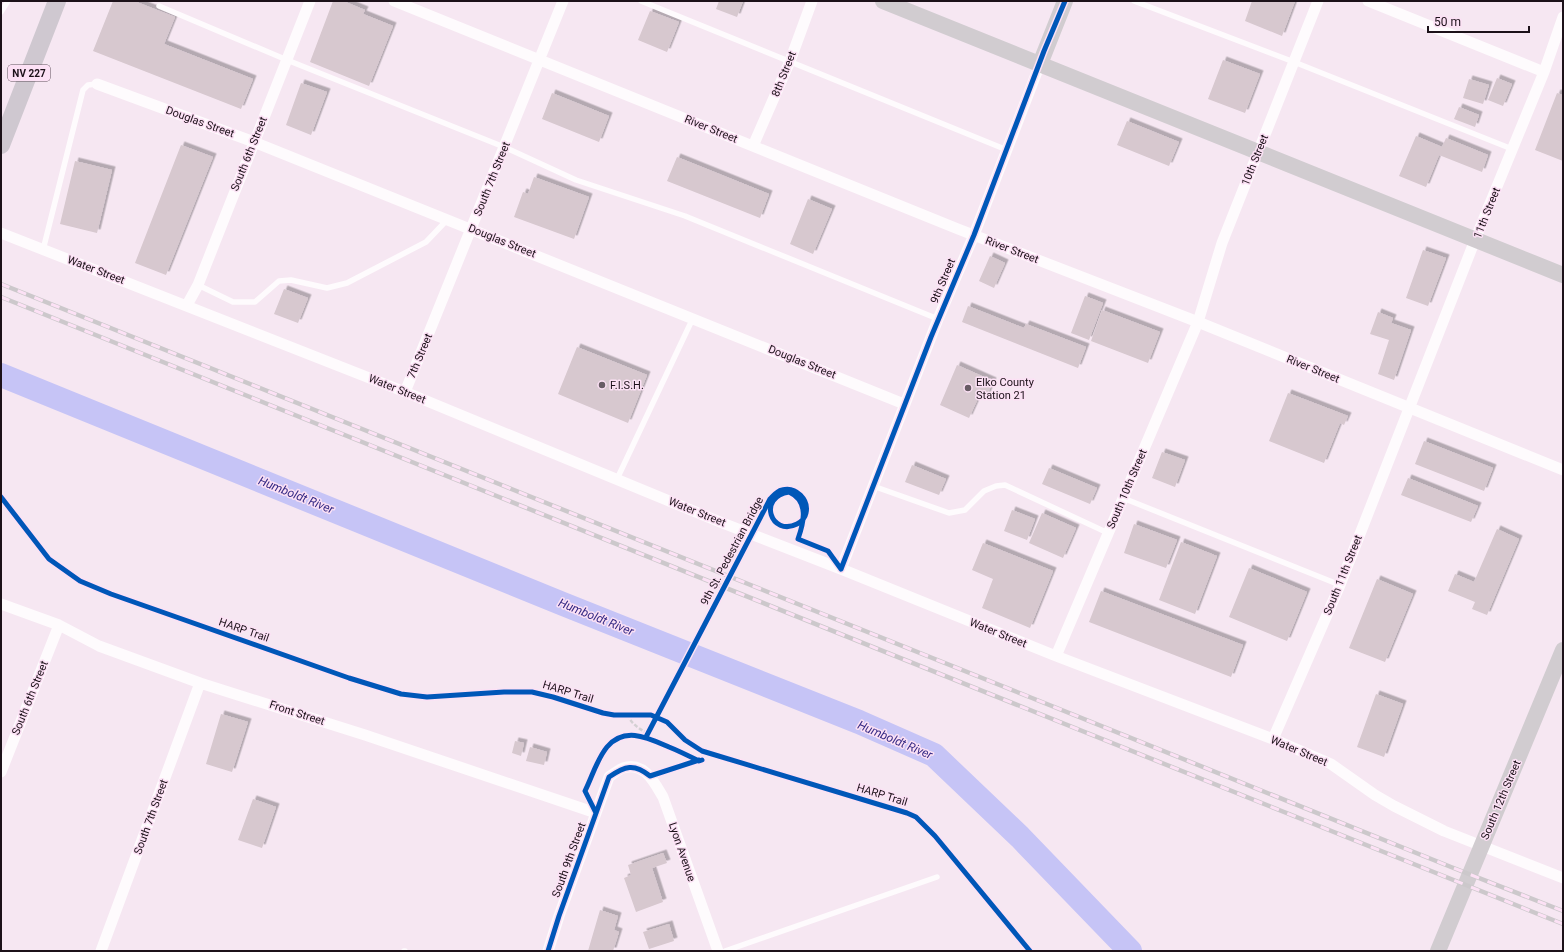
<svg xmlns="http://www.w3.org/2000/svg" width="1564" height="952" viewBox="0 0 1564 952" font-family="Roboto,sans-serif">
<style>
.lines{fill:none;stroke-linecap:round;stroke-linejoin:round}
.river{stroke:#c6c4f6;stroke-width:24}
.building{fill:#d7c8cf;filter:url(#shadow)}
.path{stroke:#d4d0d3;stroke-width:2.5;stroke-dasharray:4 2;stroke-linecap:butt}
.lane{stroke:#fefbfd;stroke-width:5.5}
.street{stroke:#fefbfd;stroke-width:11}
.secondary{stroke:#d1ccd0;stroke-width:16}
.primary{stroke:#cfc8d0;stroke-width:18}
.rail-casing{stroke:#ccc8cb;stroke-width:4.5}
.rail{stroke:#fce1f5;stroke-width:3;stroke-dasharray:9;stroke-linecap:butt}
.cycleway-casing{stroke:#fce1f5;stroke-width:8}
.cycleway{stroke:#0057b8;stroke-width:5}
.poi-dot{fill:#685c65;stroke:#fce1f5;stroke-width:1.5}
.labels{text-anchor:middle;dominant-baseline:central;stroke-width:3;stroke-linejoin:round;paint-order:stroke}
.shield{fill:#fce1f5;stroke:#5f4f5b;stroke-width:1}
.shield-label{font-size:10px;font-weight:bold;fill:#1c1119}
.street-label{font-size:11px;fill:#1c1119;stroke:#fce1f5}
.poi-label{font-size:11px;fill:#1c1119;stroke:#fce1f5;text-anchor:start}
.water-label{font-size:12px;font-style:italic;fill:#342984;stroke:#fce1f5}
</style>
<defs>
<filter id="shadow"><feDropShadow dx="3.5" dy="-3.5" stdDeviation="0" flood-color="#0004"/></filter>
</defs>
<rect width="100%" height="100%" fill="#f6e7f2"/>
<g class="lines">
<!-- river -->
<path class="river" d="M1 375 563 604 859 722 934 755 1020 837 1130 951"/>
</g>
<!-- building -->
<path class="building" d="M113 1H134L175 17 164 44 253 79 241 109 93 51Z
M333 1H343L365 10 363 14 393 26 369 86 310 62Z
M719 1H743L737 17 716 9Z
M1252 1H1295L1282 36 1245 21Z
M650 11 679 22 667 52 638 40Z
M1223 60 1260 74 1245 113 1208 99Z
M1497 78 1512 84 1503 106 1488 100Z
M1469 79 1489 85 1483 104 1463 98Z
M301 83 327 92 311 135 286 125Z
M552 93 609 116 599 142 542 119Z
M1557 93 1563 95V161L1535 150Z
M1459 107 1479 115 1475 127 1454 119Z
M1127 121 1179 142 1169 166 1117 145Z
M1416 136 1442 147 1446 138 1488 155 1482 172 1439 155 1426 187 1399 176Z
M181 145 213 157 166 275 135 263Z
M677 157 769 194 760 218 667 181Z
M75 161 112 170 97 233 60 224Z
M534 177 589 197 574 239 514 217 523 192 528 194Z
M808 199 832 209 813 254 790 244Z
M1423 250 1446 258 1428 306 1406 298Z
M990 256 1005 263 994 288 979 281Z
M284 289 308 298 298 323 274 314Z
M1085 296 1103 303 1089 340 1071 333Z
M968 306 1024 328 1026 324 1086 347 1078 368 962 322Z
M1102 310 1160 332 1148 363 1091 341Z
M1378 312 1393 318 1391 323 1411 330 1394 380 1378 374 1389 340 1370 334Z
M577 347 647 375 628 423 558 394Z
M957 365 993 381 986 398 979 396 969 418 940 405Z
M1288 393 1348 416 1344 425 1340 423 1324 463 1269 441Z
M1424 441 1493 468 1484 491 1415 464Z
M1162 452 1185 460 1175 487 1152 478Z
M912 465 946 479 939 495 905 482Z
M1049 468 1097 488 1090 504 1042 484Z
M1408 478 1478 506 1471 522 1401 495Z
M1012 510 1035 519 1027 540 1004 531Z
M1042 513 1076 528 1063 558 1029 543Z
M1134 524 1177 540 1166 568 1124 553Z
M1497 529 1519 539 1487 615 1472 609 1475 602 1448 591 1455 574 1474 582Z
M1181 542 1217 556 1195 614 1159 600Z
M983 543 1053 571 1030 628 982 608 993 579 972 570Z
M1249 568 1307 592 1287 641 1229 617Z
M1377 579 1413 594 1385 662 1349 648Z
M1101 591 1243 645 1231 677 1089 622Z
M1376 694 1403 704 1384 757 1357 747Z
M221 714 248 722 232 772 206 764Z
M515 741 524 743 521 756 512 753Z
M530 747 547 752 544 765 526 761Z
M253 799 276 807 262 848 238 840Z
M663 853 667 863 652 868 663 902 636 912 624 878 631 875 628 865Z
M600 910 618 916 614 930 619 932 613 951H588Z
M669 924 674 941 649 949 643 932Z"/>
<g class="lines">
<!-- path -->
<path class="path" d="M627 715C632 724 639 729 649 734"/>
<!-- lane -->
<path class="lane" d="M641 1 1007 150
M1134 1 1294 62 1512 149
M159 6 287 60 504 147 576 180 685 216 938 319
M1 12 8 1
M43 250 83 90 88 85 97 84
M198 285 233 302H255L279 281 291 280 327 288 347 283 426 242 447 220
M617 479 693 318
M873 486 949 513 965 510 984 491 996 486 1005 485 1108 533
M1123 498 1340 585
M404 951H405
M725 951 937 877"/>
<!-- street -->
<path class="street" d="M394 1 958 229 1198 322 1563 470
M1368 1 1544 72
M97 84 254 142 904 404
M753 146 790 61 812 1
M1 233 405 392 720 522 841 569 1056 656 1273 739 1331 764 1375 795 1394 806 1444 831 1563 878
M187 305 198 285 310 1
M405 392 563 1
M841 569 938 319 974 235 1040 64
M1 604 59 625 99 646 200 683 365 735 596 813
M1056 656 1198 322 1222 243 1318 1
M1273 739 1340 585 1475 240 1544 72 1563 17
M1 772 59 625
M101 951 200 683
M548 951 559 916 609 777C613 774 618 770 623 768 644 761 654 782 663 797L718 951"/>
<!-- secondary -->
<path class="secondary" d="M883 1 1563 275
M1040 64 1065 1
M1438 951 1563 650"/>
<!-- primary -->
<path class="primary" d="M1 145 57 1"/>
<defs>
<path id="rail" d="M1 284 1032 698 1451 867 1563 911
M1 297 1563 924"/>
</defs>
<!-- rail casing -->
<use href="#rail" class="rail-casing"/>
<!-- rail -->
<use href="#rail" class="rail"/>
<defs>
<path id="cycleway" d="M1 497 49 559 80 581 111 594 349 678 401 694 427 697 504 692H532L553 697 603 713 614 715H651L667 722 685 740 702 751 907 813 916 817 935 836 1030 951
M841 569 931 337 974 235 1044 51 1065 1
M646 737 770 499C774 495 777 491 782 490 796 486 809 500 806 513 805 518 801 522 797 524 771 537 757 497 789 492 809 501 804 522 798 539L828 551 841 569
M596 813 585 791C592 777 597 759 607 747 625 726 648 738 669 747 679 751 689 756 699 761L702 760
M548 951 559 916 609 777C625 766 634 763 650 776L699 760"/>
</defs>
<!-- cycleway casing -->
<use href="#cycleway" class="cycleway-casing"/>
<!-- cycleway -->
<use href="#cycleway" class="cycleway"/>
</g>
<!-- markers -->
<g class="poi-dot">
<circle cx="602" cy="385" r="4"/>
<circle cx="968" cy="388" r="4"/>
</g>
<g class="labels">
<!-- shield labels -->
<rect class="shield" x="8" y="65" width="42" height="16" rx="3"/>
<g class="shield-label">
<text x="29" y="73">NV 227</text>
</g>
<!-- street labels -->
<g class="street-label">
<text transform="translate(784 74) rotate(-68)">8th Street</text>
<text transform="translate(200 122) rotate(20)">Douglas Street</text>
<text transform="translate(711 129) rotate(22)">River Street</text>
<text transform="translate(249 154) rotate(-68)">South 6th Street</text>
<text transform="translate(1255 160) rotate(-68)">10th Street</text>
<text transform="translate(492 179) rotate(-68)">South 7th Street</text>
<text transform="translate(1487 213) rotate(-68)">11th Street</text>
<text transform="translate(502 241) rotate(22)">Douglas Street</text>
<text transform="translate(1012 250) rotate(21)">River Street</text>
<text transform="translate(96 270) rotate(21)">Water Street</text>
<text transform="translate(943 281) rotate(-67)">9th Street</text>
<text transform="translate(420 356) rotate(-67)">7th Street</text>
<text transform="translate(802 362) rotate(22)">Douglas Street</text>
<text transform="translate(1313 369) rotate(22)">River Street</text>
<text transform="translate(397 389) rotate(22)">Water Street</text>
<text transform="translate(1127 489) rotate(-67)">South 10th Street</text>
<text transform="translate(697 512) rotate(22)">Water Street</text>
<text transform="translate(732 551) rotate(-62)">9th St. Pedestrian Bridge</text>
<text transform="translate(1343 575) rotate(-68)">South 11th Street</text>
<text transform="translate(244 630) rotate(19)">HARP Trail</text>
<text transform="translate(998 633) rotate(22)">Water Street</text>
<text transform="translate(568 692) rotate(17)">HARP Trail</text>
<text transform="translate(30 698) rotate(-68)">South 6th Street</text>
<text transform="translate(297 713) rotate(18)">Front Street</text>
<text transform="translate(1299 751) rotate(23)">Water Street</text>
<text transform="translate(882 795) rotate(17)">HARP Trail</text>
<text transform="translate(1501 800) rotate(-67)">South 12th Street</text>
<text transform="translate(151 817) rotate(-70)">South 7th Street</text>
<text transform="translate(682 852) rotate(71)">Lyon Avenue</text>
<text transform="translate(569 860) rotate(-70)">South 9th Street</text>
</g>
<!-- poi labels -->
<g class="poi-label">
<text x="976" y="382">Elko County<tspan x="976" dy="13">Station 21</tspan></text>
<text x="610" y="385">F.I.S.H.</text>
</g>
<!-- water labels -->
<g class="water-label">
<text transform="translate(296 495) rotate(22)">Humboldt River</text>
<text transform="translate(596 617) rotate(22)">Humboldt River</text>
<text transform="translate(895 740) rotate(23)">Humboldt River</text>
</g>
</g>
<!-- border -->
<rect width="1564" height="952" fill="none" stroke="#1c1119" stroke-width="4"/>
<!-- scale -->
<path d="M1428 26v6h101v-6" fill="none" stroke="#1c1119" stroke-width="2"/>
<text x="1434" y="26" font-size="12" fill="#1c1119" stroke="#fce1f5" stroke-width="3" paint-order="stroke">50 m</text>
</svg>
